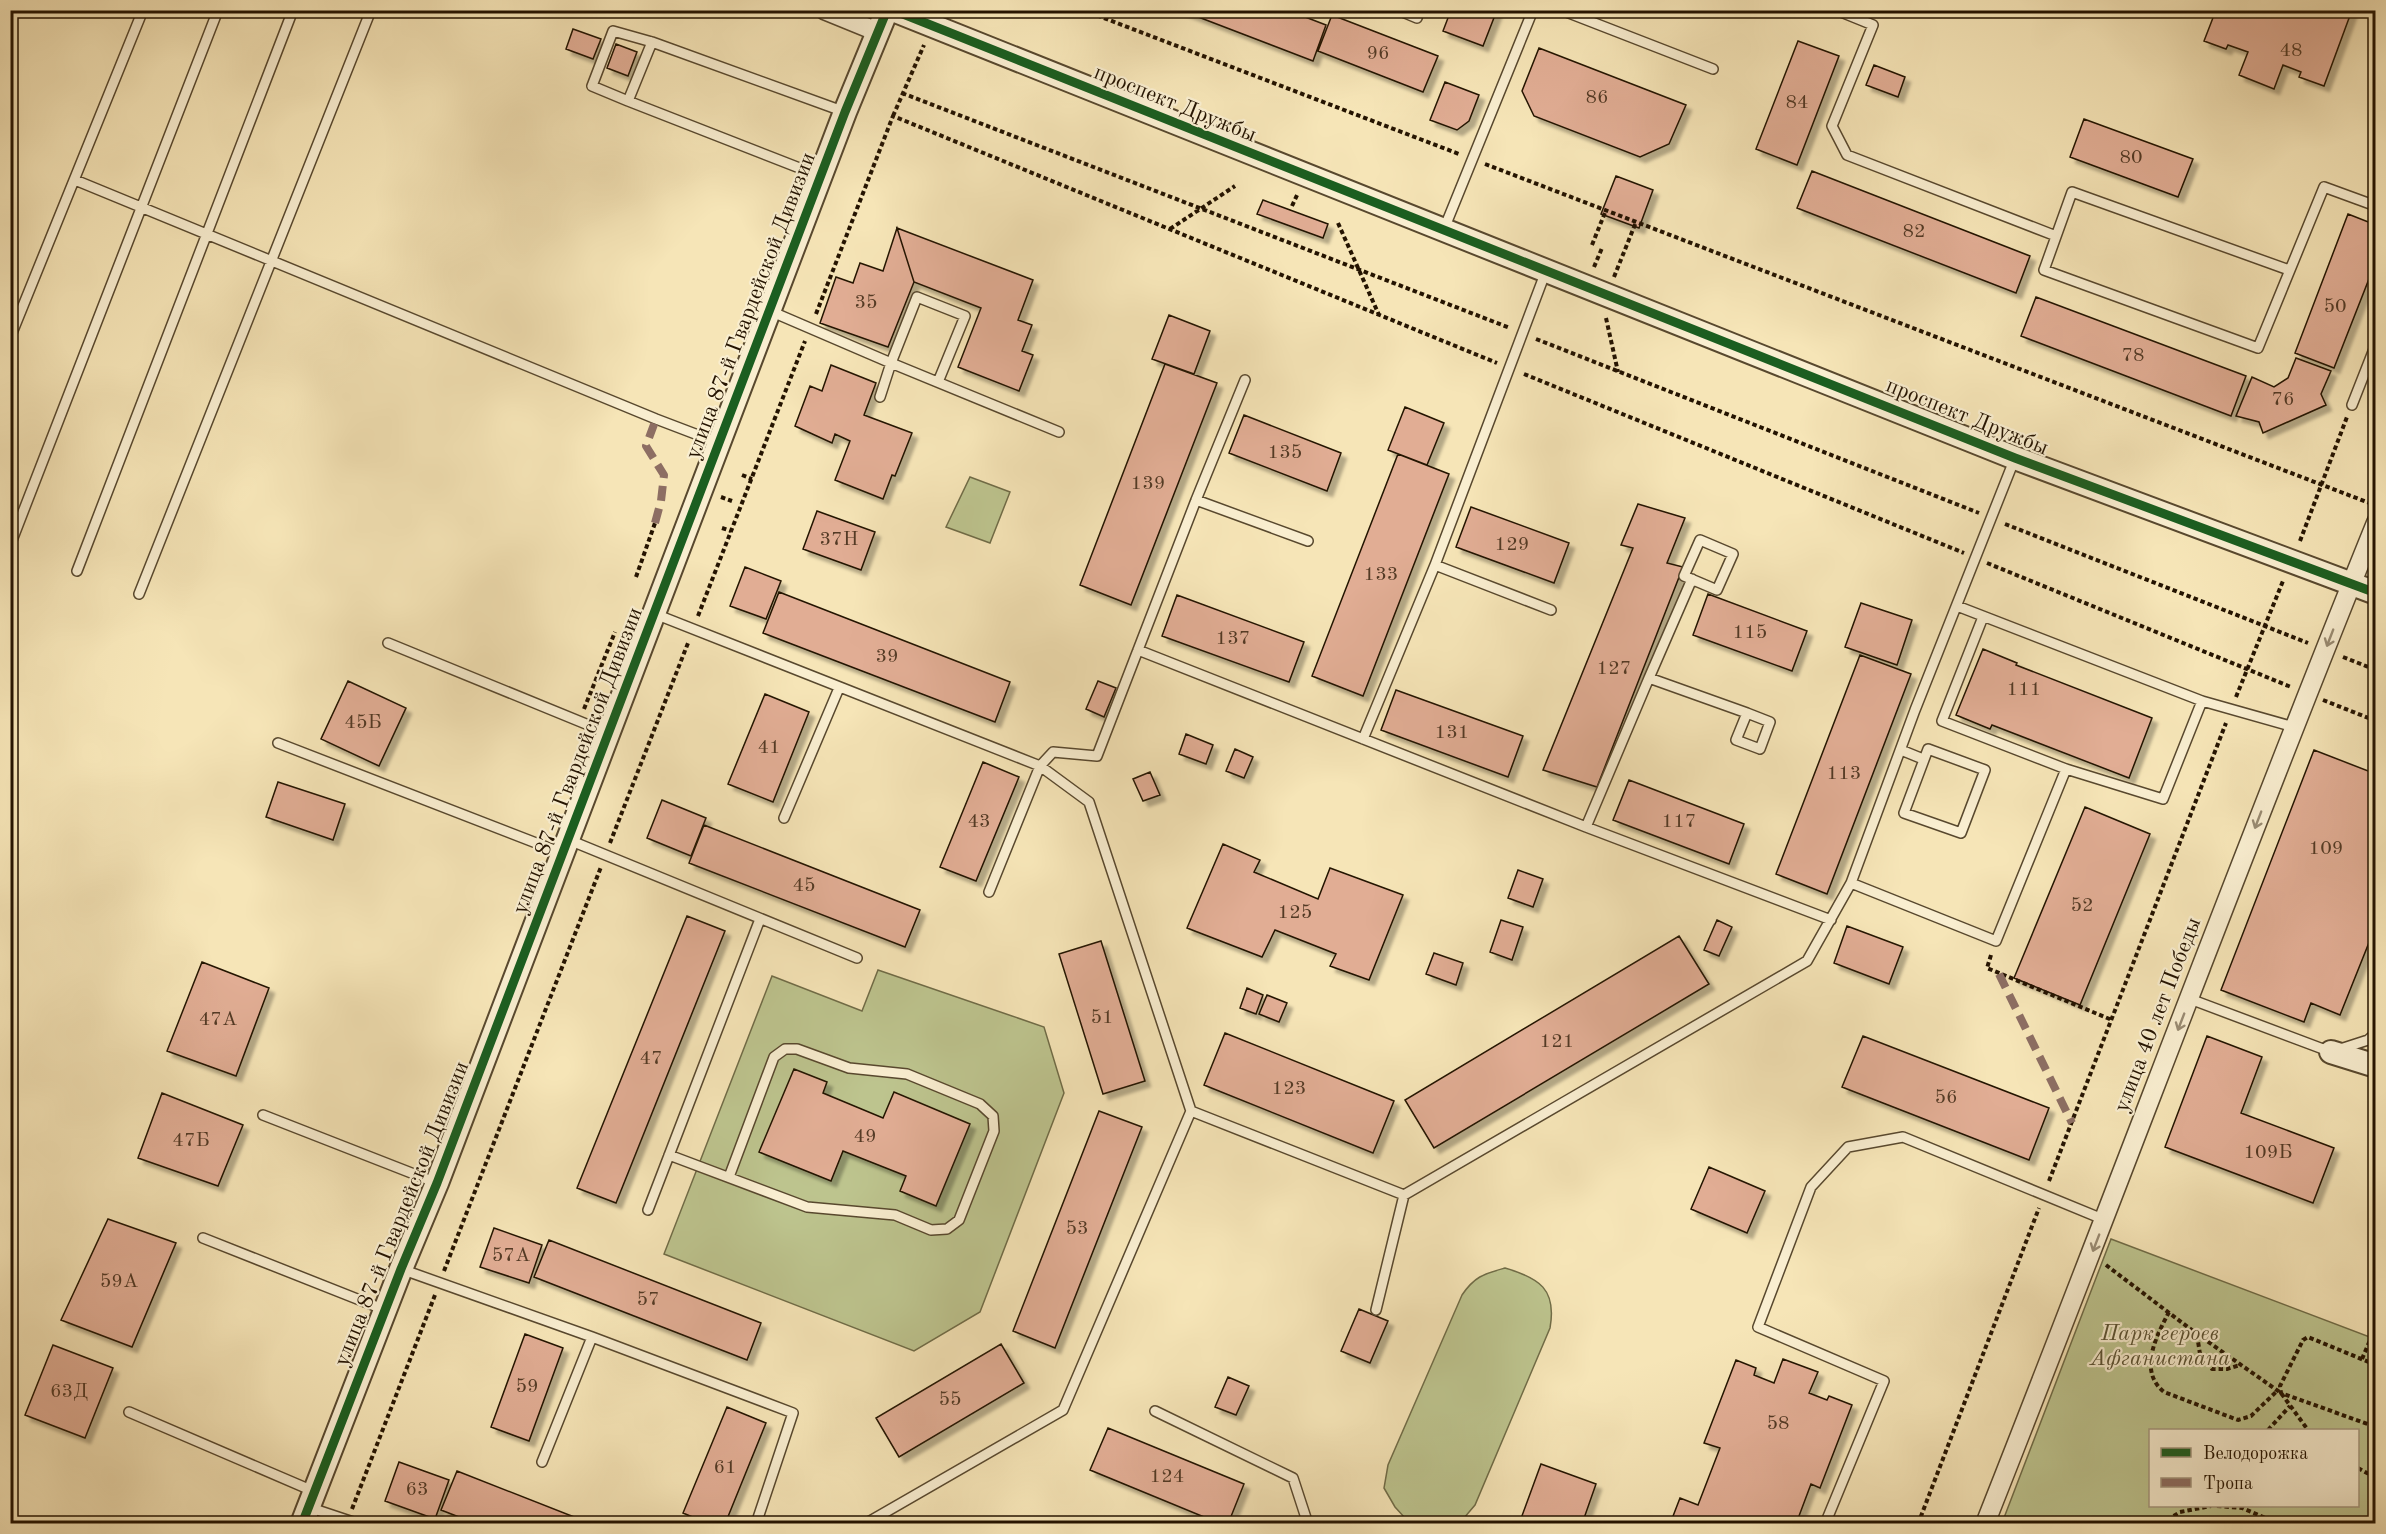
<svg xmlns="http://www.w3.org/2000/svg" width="2386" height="1534" viewBox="0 0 2386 1534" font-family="'Old Standard TT',serif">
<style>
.green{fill:#bdc48e;stroke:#706c47;stroke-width:1.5;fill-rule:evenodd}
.building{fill:#e1ad94;stroke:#241300;stroke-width:1.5;filter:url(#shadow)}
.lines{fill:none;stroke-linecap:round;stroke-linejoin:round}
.service-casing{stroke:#58482e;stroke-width:12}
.minor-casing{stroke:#58482e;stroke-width:21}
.tertiary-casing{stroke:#58482e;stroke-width:26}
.path{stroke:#241300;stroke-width:4;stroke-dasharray:4.5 3;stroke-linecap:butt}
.service{stroke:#f9eed0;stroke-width:9}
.minor{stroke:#f9eed0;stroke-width:18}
.tertiary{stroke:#f9eed0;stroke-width:22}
.quiet{stroke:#8d6e63;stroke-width:8;stroke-dasharray:15 8;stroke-linecap:butt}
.cycleway-casing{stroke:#f9eed0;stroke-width:13}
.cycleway{stroke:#1b5e20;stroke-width:9}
.oneway{stroke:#998b72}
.labels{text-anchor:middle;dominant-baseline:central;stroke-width:4.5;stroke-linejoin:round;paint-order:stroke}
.number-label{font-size:20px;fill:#533a25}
.street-label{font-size:22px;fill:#241300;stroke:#f9eed0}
.park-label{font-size:22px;font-style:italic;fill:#5a5132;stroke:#f9eed0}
</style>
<defs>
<filter id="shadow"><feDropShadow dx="5.5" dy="5.5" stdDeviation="1.5" flood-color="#0004"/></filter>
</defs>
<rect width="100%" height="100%" fill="#f6e5b7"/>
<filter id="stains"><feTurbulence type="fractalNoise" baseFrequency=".00333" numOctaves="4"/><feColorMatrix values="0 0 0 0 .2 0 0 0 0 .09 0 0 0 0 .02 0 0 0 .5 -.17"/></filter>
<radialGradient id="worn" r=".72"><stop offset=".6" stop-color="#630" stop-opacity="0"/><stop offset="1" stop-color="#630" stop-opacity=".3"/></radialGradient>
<!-- green -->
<path class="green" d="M970 477 1010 492 990 543 946 527Z
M878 970 1044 1027 1064 1093 980 1312 914 1351 664 1254 772 976 862 1011Z
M2111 1239 2375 1339V1523H2002ZM2358 1430V1506H2150V1430Z
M1505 1268C1539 1278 1557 1289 1550 1328L1475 1505 1464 1518 1455 1523H1414L1405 1518 1395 1507 1384 1488 1388 1465 1462 1295C1475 1276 1484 1274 1505 1268Z"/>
<!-- building -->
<path class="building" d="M1180 10H1287L1326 25 1313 61Z
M1451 10H1497L1483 46 1443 31Z
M2216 10H2352L2324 86 2299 77 2301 72 2283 65 2274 89 2239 75 2248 52 2228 45 2226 49 2204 41Z
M1332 15 1438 56 1423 92 1318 51Z
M573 29 601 39 593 59 566 49Z
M1798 41 1839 56 1797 165 1756 149Z
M616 44 637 52 628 76 607 68Z
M1539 48 1686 105 1669 144 1640 157 1534 116 1522 91Z
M1874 65 1905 77 1898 97 1866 85Z
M1445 82 1479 95 1469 121 1457 130 1430 120Z
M2084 119 2193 159 2178 197 2070 157Z
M1812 171 2030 256 2016 293 1797 208Z
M1616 176 1653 190 1639 228 1601 214Z
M1263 200 1328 224 1323 238 1257 214Z
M2348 214 2376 225V261L2334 368 2295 353Z
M897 228 1033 280 1018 320 1032 325 1022 351 1033 355 1019 391 958 367 981 308 914 282Z
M897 228 914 282 888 347 820 323 836 277 853 283 860 263 883 271Z
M2036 297 2246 376 2231 416 2021 336Z
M1169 315 1210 331 1194 374 1152 359Z
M2296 358 2331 371 2321 394 2326 405 2263 433 2259 422 2236 416 2252 377 2274 387 2288 378Z
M1165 364 1217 383 1131 605 1080 585Z
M831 365 876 383 864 415 912 433 895 476 892 475 883 499 835 480 850 441 835 434 832 443 795 426 810 386 822 391Z
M1405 407 1444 423 1427 465 1388 450Z
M1244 415 1341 453 1327 491 1229 453Z
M1398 454 1449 474 1363 696 1312 676Z
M1638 504 1685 518 1667 563 1683 567 1597 787 1543 770 1633 548 1621 545Z
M1471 507 1569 543 1554 583 1456 547Z
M817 511 875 532 861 570 803 549Z
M745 567 781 581 766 619 730 606Z
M779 592 1010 682 995 722 763 633Z
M1708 594 1807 631 1792 671 1693 635Z
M1177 595 1304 642 1289 682 1162 636Z
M1861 603 1912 620 1897 665 1845 647Z
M1983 649 2017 663 2016 665 2152 718 2129 778 1992 725 1990 729 1956 715Z
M1860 655 1911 674 1827 894 1776 874Z
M348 681 406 708 379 766 321 739Z
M1098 681 1116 688 1104 717 1086 709Z
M1396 690 1523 736 1508 777 1381 730Z
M765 694 809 712 773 802 728 784Z
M1186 734 1213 745 1206 764 1179 754Z
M1235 749 1253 757 1244 778 1226 771Z
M2314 750 2376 774V925L2340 1015 2311 1003 2304 1022 2221 990Z
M983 762 1019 777 976 881 940 867Z
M1150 772 1160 795 1143 801 1133 779Z
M1629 780 1744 824 1729 864 1613 820Z
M278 782 345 804 333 840 266 817Z
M662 800 706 818 691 856 647 838Z
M2085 807 2150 834 2080 1005 2014 978Z
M704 825 920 910 905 947 689 863Z
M1223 844 1260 860 1254 872 1318 899 1330 868 1403 895 1369 980 1330 966 1336 954 1275 930 1262 957 1187 928Z
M1518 870 1543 879 1533 907 1508 898Z
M687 916 725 931 616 1203 577 1188Z
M1501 920 1523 927 1512 960 1490 952Z
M1717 920 1732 927 1719 956 1704 950Z
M1847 926 1903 947 1889 984 1834 963Z
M1679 936 1709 984 1434 1148 1405 1100Z
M1101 941 1145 1081 1103 1094 1059 954Z
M1434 953 1463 963 1456 985 1426 974Z
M202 962 269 988 236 1076 167 1051Z
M1247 988 1263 995 1256 1014 1240 1008Z
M1267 995 1287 1003 1279 1022 1259 1014Z
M1225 1033 1394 1101 1373 1153 1204 1085Z
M1863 1036 2049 1108 2029 1160 1842 1087Z
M2207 1036 2262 1057 2241 1113 2334 1148 2313 1203 2165 1147Z
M794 1069 827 1082 823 1093 883 1118 894 1092 970 1124 936 1206 900 1191 906 1176 843 1151 831 1181 759 1152Z
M162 1093 243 1125 218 1186 138 1158Z
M1099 1111 1142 1127 1055 1348 1013 1331Z
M1709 1167 1765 1191 1747 1233 1691 1209Z
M108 1219 176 1243 132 1347 61 1320Z
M494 1228 542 1245 529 1283 480 1267Z
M549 1240 761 1323 747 1360 534 1277Z
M1359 1309 1388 1321 1370 1363 1341 1351Z
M525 1334 563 1348 529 1441 491 1427Z
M1001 1344 1024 1383 899 1457 876 1418Z
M53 1345 113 1368 85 1438 25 1415Z
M1783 1359 1818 1372 1809 1393 1827 1400 1829 1396 1852 1405 1820 1488 1811 1484 1796 1524H1670L1680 1498 1698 1505 1720 1448 1704 1443 1736 1360 1756 1368 1754 1375 1774 1383Z
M1228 1377 1249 1386 1236 1415 1215 1407Z
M727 1407 766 1423 725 1524H709L683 1513Z
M1108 1428 1244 1484 1228 1524H1221L1090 1470Z
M399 1462 449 1480 435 1519 385 1501Z
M1541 1464 1596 1484 1582 1524H1519Z
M457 1471 592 1524H477L441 1510Z"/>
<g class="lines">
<defs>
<path id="service" d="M1398 10 1417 18 1420 10
M1561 10 1713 69
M1836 10 1873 25 1832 126 1847 155 2056 236
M628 101 592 86 613 31 652 42
M820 176 628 101 652 42 845 112
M75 180 656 419 719 443
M1444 229 1533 10
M2289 270 2072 192 2044 270 2258 348 2324 187 2376 206
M770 311 891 363 880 397
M10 338 143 10
M938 382 965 316 917 297 891 363 1059 432
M2352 405 2376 344
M1196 500 1245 380
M1700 540 1733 554 1717 590 1684 576Z
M11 543 218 10
M1435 565 1546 271
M77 571 293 10
M139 594 371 10
M1957 606 2202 701 2294 727
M655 614 1040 766 1089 802 1191 1111 1404 1195 1807 961 1851 883 1915 710 2015 458
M1983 617 1942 721 2066 769 2163 799 2202 701
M388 643 608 733
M1138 650 1586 827 1831 920
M1649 678 1692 579
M1747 713 1770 722 1760 749 1736 740Z
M1363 739 1435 565 1551 610
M278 743 562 853
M1928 749 1985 770 1961 833 1904 813Z
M1901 750 1923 759
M784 818 839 688
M1586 827 1649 678 1747 713
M569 840 857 958
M1851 883 1996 941 2066 769
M989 892 1040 766 1053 752 1097 756 1196 500 1308 541
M2190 999 2331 1052 2368 1040 2376 1033
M263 1115 437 1183
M669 1155 807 1207 895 1215 931 1230 947 1229 959 1220 994 1131 993 1116 980 1104 907 1074 849 1068 797 1049H785L774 1057 729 1177
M648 1210 760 919
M203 1238 385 1310
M401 1269 592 1337 793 1413 756 1524
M1376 1310 1404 1195
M1155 1411 1293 1478 1308 1524
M129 1412 313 1491
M542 1462 592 1337
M308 1507 359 1524
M865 1524 1063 1410 1191 1111
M1825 1524 1884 1381 1758 1327 1811 1187 1848 1147 1903 1137 2105 1220"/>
<path id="minor" d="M824 10 878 32
M1985 1524C2117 1191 2241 855 2376 523"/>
<path id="tertiary" d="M893 10 2015 458 2376 593
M2331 1052 2376 1066
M302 1524 401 1269 437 1183 845 112 887 10"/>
</defs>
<!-- service casing -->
<use href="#service" class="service-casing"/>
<!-- minor casing -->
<use href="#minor" class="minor-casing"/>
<!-- tertiary casing -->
<use href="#tertiary" class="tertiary-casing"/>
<!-- path -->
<path class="path" d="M1083 10 1459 154
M902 93 1510 328
M893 116 924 45
M1485 164 2372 504
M1292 206 1298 193
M1338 223 1379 315
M1170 229 1235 186
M1592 245 1606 210
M1594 267 1602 248
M1614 277 1636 222
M816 314 893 116 1497 363
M1606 318 1618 372
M1536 339 1979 513
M1524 374 1964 553
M742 475 752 479
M721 497 732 501
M2005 524 2308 643
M722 528 731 531
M2300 541 2347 417
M1987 563 2291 687
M636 577 655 523
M698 616 805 341
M2343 657 2376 670
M2236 697 2283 581
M2323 700 2376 721
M584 709 615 632
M610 843 688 643
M1991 955 1987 968 2112 1020
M2049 1181 2226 723
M2106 1265 2197 1334 2281 1393 2308 1430
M444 1271 601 867
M2169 1312C2156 1337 2138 1371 2164 1392L2238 1420 2251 1416 2277 1391
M2197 1335 2200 1354 2212 1369H2227L2240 1365
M2362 1359 2376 1326
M2376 1365 2308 1337 2303 1340 2280 1386 2281 1393 2376 1427
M2268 1430 2290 1406
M2358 1468 2376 1478
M2217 1506 2242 1508 2280 1524
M352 1509 435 1295
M1918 1524 2039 1208
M2161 1524 2180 1512 2211 1506"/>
<!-- service -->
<use href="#service" class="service"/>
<!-- minor -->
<use href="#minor" class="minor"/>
<!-- tertiary -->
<use href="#tertiary" class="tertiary"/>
<!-- quiet -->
<path class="quiet" d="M655 523 661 501 664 475 646 446 656 419
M1999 974 2072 1123"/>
<defs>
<path id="cycleway" d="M893 10 2015 458 2376 593
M302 1524 401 1269 437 1183 845 112 887 10"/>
</defs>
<!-- cycleway casing -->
<use href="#cycleway" class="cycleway-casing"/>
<!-- cycleway -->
<use href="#cycleway" class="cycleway"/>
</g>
<!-- one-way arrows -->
<defs><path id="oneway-shaft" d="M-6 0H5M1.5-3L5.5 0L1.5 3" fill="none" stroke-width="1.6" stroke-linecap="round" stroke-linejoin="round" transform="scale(1.5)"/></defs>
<g class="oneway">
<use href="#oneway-shaft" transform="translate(2330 638) rotate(111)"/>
<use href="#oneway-shaft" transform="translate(2258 820) rotate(111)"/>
<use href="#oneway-shaft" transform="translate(2181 1022) rotate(111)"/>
<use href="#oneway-shaft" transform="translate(2096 1243) rotate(111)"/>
</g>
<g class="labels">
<!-- number labels -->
<g class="number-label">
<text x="2291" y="51">48</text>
<text x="1378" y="54">96</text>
<text x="1597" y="98">86</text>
<text x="1797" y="103">84</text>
<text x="2131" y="158">80</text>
<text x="1914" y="232">82</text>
<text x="866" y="303">35</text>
<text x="2335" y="307">50</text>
<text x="2133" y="356">78</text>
<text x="2283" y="400">76</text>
<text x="1285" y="453">135</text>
<text x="1148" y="484">139</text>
<text x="839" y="540">37Н</text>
<text x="1512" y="545">129</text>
<text x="1381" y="575">133</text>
<text x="1750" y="633">115</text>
<text x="1233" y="639">137</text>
<text x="887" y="657">39</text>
<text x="1614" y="669">127</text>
<text x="2024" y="690">111</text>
<text x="363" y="723">45Б</text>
<text x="1452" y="733">131</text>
<text x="769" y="748">41</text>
<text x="1844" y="774">113</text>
<text x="979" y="822">43</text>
<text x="1679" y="822">117</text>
<text x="2326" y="849">109</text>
<text x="804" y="886">45</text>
<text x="2082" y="906">52</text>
<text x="1295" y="913">125</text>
<text x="1102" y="1018">51</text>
<text x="218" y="1020">47А</text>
<text x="1557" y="1042">121</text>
<text x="651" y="1059">47</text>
<text x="1289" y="1089">123</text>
<text x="1946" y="1098">56</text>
<text x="865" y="1137">49</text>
<text x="191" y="1141">47Б</text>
<text x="2268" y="1153">109Б</text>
<text x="1077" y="1229">53</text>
<text x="511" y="1256">57А</text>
<text x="119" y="1282">59А</text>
<text x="648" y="1300">57</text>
<text x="527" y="1387">59</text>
<text x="69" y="1392">63Д</text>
<text x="950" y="1400">55</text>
<text x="1778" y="1424">58</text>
<text x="725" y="1468">61</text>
<text x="1167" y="1477">124</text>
<text x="417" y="1490">63</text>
</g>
<!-- street labels -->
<g class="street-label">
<text transform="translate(1175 104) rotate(22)">проспект Дружбы</text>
<text transform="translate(751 306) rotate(-69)">улица 87-й Гвардейской Дивизии</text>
<text transform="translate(1967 417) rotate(22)">проспект Дружбы</text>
<text transform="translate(578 761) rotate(-69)">улица 87-й Гвардейской Дивизии</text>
<text transform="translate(2158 1015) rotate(-69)">улица 40 лет Победы</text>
<text transform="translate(402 1214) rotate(-68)">улица 87-й Гвардейской Дивизии</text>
</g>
<!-- park labels -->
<g class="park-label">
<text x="2160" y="1334">Парк героев<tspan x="2160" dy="25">Афганистана</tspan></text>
</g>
</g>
<!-- margin -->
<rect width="2386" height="1534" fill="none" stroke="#f6e5b7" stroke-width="36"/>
<rect x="12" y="12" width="2362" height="1510" fill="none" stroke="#241300" stroke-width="3"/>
<rect x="18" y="18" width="2350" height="1498" fill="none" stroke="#241300" stroke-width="1.5"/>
<!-- legend -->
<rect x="2149" y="1429" width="210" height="78" fill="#f9eed0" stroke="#a4967d" stroke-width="1.5"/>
<rect x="2161" y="1448" width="30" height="9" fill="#1b5e20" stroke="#a4967d" stroke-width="1.5"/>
<text x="2203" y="1459" font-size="18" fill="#241300">Велодорожка</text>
<rect x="2161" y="1478" width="30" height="9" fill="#8d6e63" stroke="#a4967d" stroke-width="1.5"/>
<text x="2203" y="1489" font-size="18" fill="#241300">Тропа</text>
<rect width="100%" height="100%" filter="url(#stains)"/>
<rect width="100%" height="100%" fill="url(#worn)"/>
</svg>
